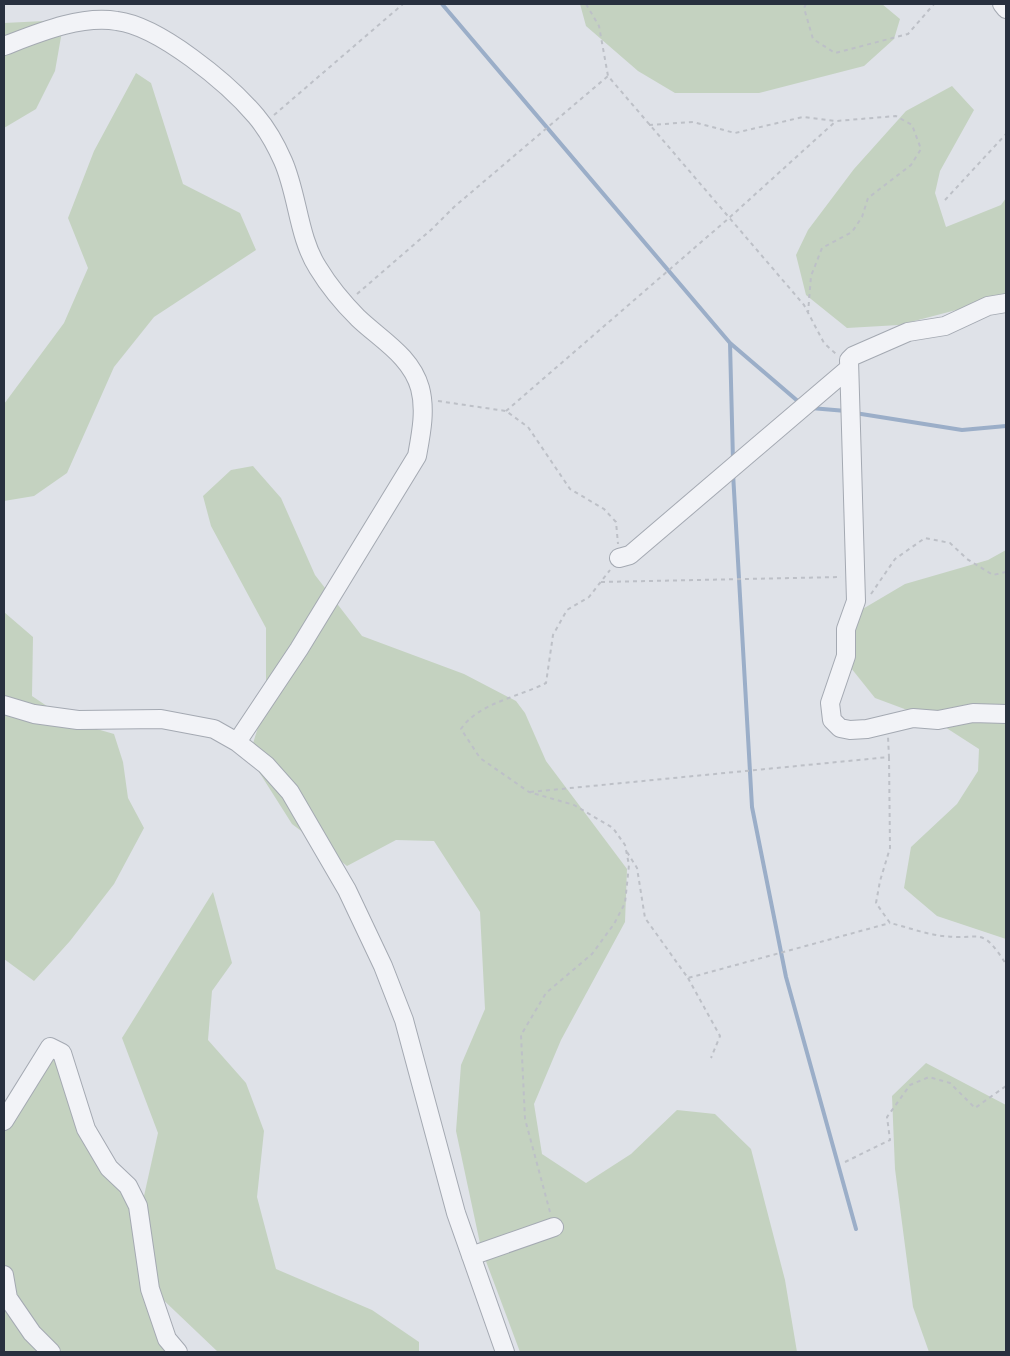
<svg xmlns="http://www.w3.org/2000/svg" width="1010" height="1356" viewBox="0 0 1010 1356" font-family="'Open Sans',sans-serif">
<style>
.green{fill:#c4d2c0}
.lines{fill:none;stroke-linecap:round;stroke-linejoin:round}
.stream{stroke:#9baec8;stroke-width:4}
.minor-casing{stroke:#a4a9b2;stroke-width:20}
.path{stroke:#bdc0c7;stroke-width:2;stroke-dasharray:4 4;stroke-linecap:butt}
.minor{stroke:#f2f3f7;stroke-width:18}
</style>
<rect width="100%" height="100%" fill="#dfe2e8"/>
<!-- green -->
<path class="green" d="M580 4H882L900 19 894 39 864 66 759 93H675L638 71 586 26Z
M64 20 55 71 36 109 4 128V23Z
M136 73 151 83 183 184 240 213 256 250 154 317 114 367 67 473 34 496 4 501V404L64 323 88 268 68 218 94 151Z
M952 86 974 110 940 171 935 193 946 227 1001 205 1006 198V297L899 325 847 328 806 295 796 255 808 230 854 169 906 111Z
M253 466 281 498 315 575 362 636 464 674 516 701 525 713 546 761 627 869 625 922 561 1040 534 1104 542 1154 586 1183 631 1154 677 1110 715 1114 751 1149 785 1280 797 1352H520L481 1248 456 1131 461 1065 485 1009 480 912 434 841 396 840 347 866 292 824 249 756 266 702V628L211 526 203 496 231 470Z
M1006 550V939L937 916 904 888 911 847 957 804 978 771 979 749 934 720 875 698 843 658 861 610 905 584 988 560Z
M4 612 33 637 32 696 69 721 114 734 123 762 128 798 144 828 114 884 70 941 34 981 4 959Z
M213 892 232 963 212 991 208 1040 246 1083 264 1131 257 1197 276 1269 372 1310 419 1342V1352H218L155 1292 140 1214 158 1133 122 1038Z
M50 1049 60 1054 83 1130 126 1186 174 1352H53L28 1323 36 1352H4V1125Z
M926 1063 1006 1105V1352H929L913 1307 895 1169 892 1096Z"/>
<g class="lines">
<!-- stream -->
<path class="stream" d="M442 4 730 343 800 403
M730 343 733 461
M811 408 846 411
M855 413 962 430 1006 426
M733 473 752 807 786 977 856 1229"/>
<defs>
<path id="minor" d="M1002 4 1006 9
M4 46C38 33 80 15 117 21 159 26 228 83 256 116 267 129 276 145 283 161 298 195 298 237 318 268 329 286 344 304 358 318 381 340 411 356 420 388 426 410 421 434 417 456L299 649 237 742
M1006 303 988 306 945 326 908 332 853 356 849 360 856 601 846 629V656L830 703 832 720 840 728 850 730 867 729 913 718 938 720 973 713 1006 714
M619 558 630 555 848 369
M4 705 34 714 78 720 161 719 214 729 237 742 266 765 290 792 347 890 383 966 404 1020 456 1213 505 1352
M4 1121 50 1047 62 1053 86 1129 109 1168 128 1186 138 1206 150 1289 167 1339 178 1352
M471 1256 554 1227
M4 1275 8 1298 32 1333 51 1352"/>
</defs>
<!-- minor casing -->
<use href="#minor" class="minor-casing"/>
<!-- path -->
<path class="path" d="M586 4 599 26 608 76 804 305 824 343 836 354
M806 4 804 8 813 39 835 53 908 34 934 4
M274 115 403 4
M649 125 693 122 735 133 803 117 836 121 896 116 912 125 921 149 911 165 868 198 862 217 852 232 822 248 811 276 808 313
M945 200 1006 134
M357 294 432 229 454 207 608 76
M438 401 506 411 528 427 570 489 604 509 616 522 618 544
M506 411 729 218 836 121
M601 582 841 577
M871 594 895 559 925 538 950 543 967 559 993 575 1006 572
M889 757 890 848 880 881 876 903 890 923C907 927 925 934 943 936 982 941 980 924 1006 964
M530 792 889 757 888 737
M627 852 637 868 645 918 688 978 890 923
M688 978 720 1036 711 1058
M845 1162 890 1140 887 1117 910 1085 929 1077 950 1083 975 1108 1006 1086
M550 1212 525 1119 521 1035 546 993 592 954 614 924 625 903 629 865 625 845 613 828 574 805 529 792 480 758 461 729C478 703 519 697 546 683L553 635 567 610 589 597 610 570"/>
<!-- minor -->
<use href="#minor" class="minor"/>
</g>
<!-- border -->
<rect width="1010" height="1356" fill="none" stroke="#28303f" stroke-width="10"/>
</svg>
